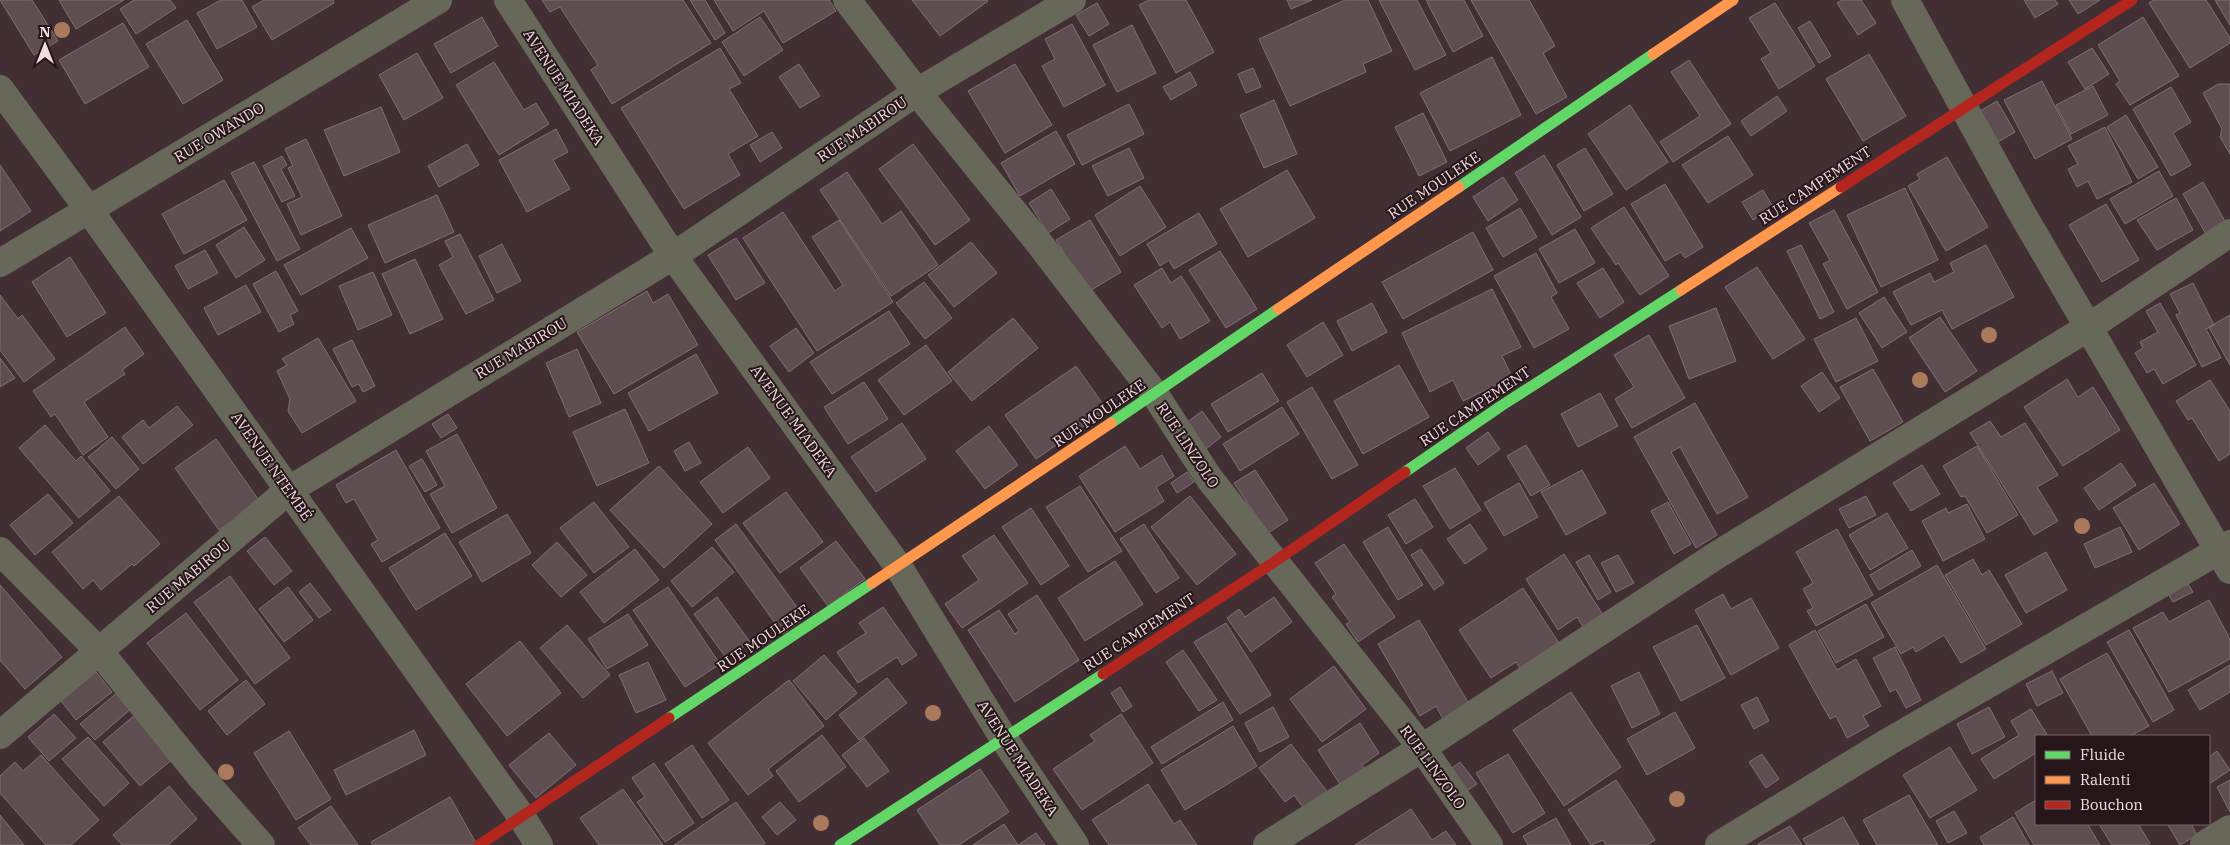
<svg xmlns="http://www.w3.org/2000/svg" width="2230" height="845" viewBox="0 0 2230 845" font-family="'IBM Plex Serif',serif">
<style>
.building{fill:#5e4e52;stroke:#806f73}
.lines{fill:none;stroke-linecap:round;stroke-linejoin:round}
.street{stroke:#67685a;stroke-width:28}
.fast{stroke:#63d668;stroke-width:11}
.slow{stroke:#ff974d;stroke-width:11}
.jam{stroke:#b3261e;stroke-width:11}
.tree{fill:#a97a5b}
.labels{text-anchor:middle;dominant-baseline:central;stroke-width:4;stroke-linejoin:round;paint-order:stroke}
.street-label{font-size:15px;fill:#f3dce1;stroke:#26161a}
</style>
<rect width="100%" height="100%" fill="#422f34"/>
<!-- building -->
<path class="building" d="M0 0H32L58 41 34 55Z
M59 0H124L76 29Z
M134 0H170L176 8 136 34 120 9Z
M221 0H242L257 27 217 49 197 13Z
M264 0H333L334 3 272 40 252 7Z
M542 0H683L711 43 612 104 591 70 598 65 560 7 550 12Z
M690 0H705L725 33 715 40Z
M714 0H829L836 11 783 43 764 11 733 31Z
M912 0H987L988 1 940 36Z
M1149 0H1186L1214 52 1176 73 1139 5Z
M1287 0H1312L1291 9Z
M1345 0H1368L1392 51 1363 64 1366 72 1290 106 1259 39Z
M1379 0H1417L1446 55 1415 70Z
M1426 0H1464L1483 36 1453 52Z
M1471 0H1529L1555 46 1543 53 1567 97 1536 114Z
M1842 0H1861L1876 23 1858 35 1837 3Z
M2024 0H2055L2058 4 2035 18Z
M2069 0H2100L2078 14Z
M2153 0H2206L2230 38V43L2190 68 2149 3Z
M2215 0H2230V25Z
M1097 3 1109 24 1089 36 1076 15Z
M1775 3 1815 66 1779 89 1761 59 1771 53 1749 18Z
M482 17 498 46 451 73 434 44Z
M760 17 783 50 744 76 722 42Z
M2143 17 2179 76 2130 105 2116 84 2120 81 2098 45Z
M187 20 223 80 183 104 146 44Z
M1810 21 1831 56 1819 63 1798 28Z
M123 23 149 67 85 104 59 60Z
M1072 24 1105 85 1064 107 1042 66 1055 59 1045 39Z
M1132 25 1156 73 1117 92 1093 45Z
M720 48 741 83 729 89 758 136 728 154 740 175 684 209 621 108Z
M2092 48 2109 74 2085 89 2068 62Z
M417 53 443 98 404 120 379 75Z
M1869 54 1906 116 1863 141 1826 79Z
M1492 57 1521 115 1450 151 1420 93Z
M1689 60 1731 124 1673 162 1660 142 1700 116 1671 72Z
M494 62 524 110 536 103 549 124 499 155 456 85Z
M799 64 820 96 800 108 779 77Z
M1015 64 1052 125 1005 153 968 91Z
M1253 68 1261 87 1246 93 1238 74Z
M1190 72 1197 85 1171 100 1163 87Z
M2042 81 2072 139 2035 159 2004 100Z
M2218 84H2230V154L2220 137 2222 129 2203 93Z
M2093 86 2108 115 2071 134 2056 105Z
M2171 87 2191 122 2173 133 2191 165 2171 176 2133 109Z
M1777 96 1787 111 1751 136 1741 121Z
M1274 100 1297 154 1264 168 1240 115Z
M1997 101 2015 132 1998 142 1980 111Z
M1129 104 1144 134 1082 165 1067 135Z
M1630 105 1668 162 1626 190 1588 134Z
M381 107 400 152 344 176 324 130Z
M1423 113 1447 162 1419 176 1395 127Z
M2126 115 2158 167 2138 179 2107 127Z
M2105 127 2132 182 2097 199 2088 181 2077 187 2068 169 2078 164 2068 146Z
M556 129 568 152 553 160 570 189 527 212 499 160Z
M1056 131 1075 164 1020 196 1001 163Z
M772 132 782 148 760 162 750 145Z
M1728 136 1753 175 1708 203 1682 165Z
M306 139 342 216 301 235 287 204 302 197 288 168 293 166 285 149Z
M467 144 479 165 439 187 428 166Z
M913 144 970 220 935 245 879 169Z
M1129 148 1144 178 1108 196 1092 166Z
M1585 148 1613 194 1584 211 1557 165Z
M1544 155 1581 217 1552 235 1515 173Z
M282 156 287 165 281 169 295 196 282 202 263 166Z
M1947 157 1988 227 1946 251 1908 186 1920 179 1917 174Z
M254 162 300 249 277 261 231 173Z
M0 165 31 211 0 231Z
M1287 170 1315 218 1248 257 1220 209Z
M2159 171 2173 196 2125 224 2110 199Z
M847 172 882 224 901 211 938 265 891 296 820 190Z
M1503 177 1518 200 1488 221 1473 197Z
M224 180 247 220 184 254 162 214Z
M2203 182 2226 223 2206 234 2183 194Z
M1665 184 1703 247 1685 258 1681 252 1665 261 1631 204Z
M1140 186 1166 227 1120 256 1095 215Z
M1905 188 1938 260 1881 287 1847 215Z
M1051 189 1070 219 1048 233 1029 203Z
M1763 190 1773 207 1753 220 1742 202Z
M437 195 454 232 385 263 368 225Z
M2176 198 2193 230 2157 250 2137 220Z
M2106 204 2139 260 2102 282 2069 225Z
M1624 207 1669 276 1640 295 1618 263 1616 265 1591 228Z
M1520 208 1537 237 1503 257 1486 228Z
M1834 210 1878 292 1847 309 1823 264 1830 260 1809 223Z
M783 212 835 291 843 285 812 237 839 220 893 302 817 351 743 238Z
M1199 213 1217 244 1174 269 1169 260 1160 266 1147 244Z
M1090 220 1121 272 1088 292 1056 240Z
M244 227 265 260 236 278 216 245Z
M351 228 368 258 301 295 284 265Z
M1575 229 1595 263 1559 283 1539 249Z
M1473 232 1493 270 1403 319 1382 282Z
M460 234 494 300 466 314 439 265 453 257 445 241Z
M736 238 765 283 736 300 708 255Z
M971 242 997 273 954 307 928 275Z
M502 244 521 281 497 293 479 256Z
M1801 245 1834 312 1820 319 1787 251Z
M1986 245 2014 297 1952 329 1942 310 1911 325 1893 292 1930 273 1934 282 1954 272 1950 263Z
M205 250 218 273 188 289 175 266Z
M1220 251 1257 309 1226 328 1189 270Z
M1536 253 1557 293 1551 297 1569 329 1534 348 1494 276Z
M70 257 106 313 67 337 32 282Z
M415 259 443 319 410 334 382 274Z
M1757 267 1805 339 1773 359 1725 287Z
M1162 268 1171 283 1181 276 1210 321 1180 339 1170 322 1162 328 1134 285Z
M1603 268 1624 302 1600 318 1577 283Z
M276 271 298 311 290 315 294 324 279 332 253 284Z
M373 272 392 315 358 330 339 286Z
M924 282 952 318 925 339 896 303Z
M2193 283 2214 325 2206 329 2221 358 2202 367 2176 315 2180 313 2170 294Z
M246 285 261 312 218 335 204 308Z
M1492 289 1521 347 1502 356 1512 377 1463 401 1453 380 1430 392 1402 333Z
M647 291 653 303 668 294 698 345 614 394 577 332Z
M0 295 18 319 22 315 55 359 24 382 0 350Z
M1884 297 1907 332 1882 348 1859 313Z
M1372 303 1387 332 1352 351 1337 321Z
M2160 303 2196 365 2163 384 2154 369 2147 373 2135 353 2143 348 2140 342 2158 332 2146 311Z
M1716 308 1736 361 1689 379 1669 326Z
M889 311 910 344 832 394 810 362Z
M2230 315V365L2209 327Z
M1940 317 1977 371 1945 392 1909 338Z
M1013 318 1038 348 972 401 948 372Z
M1856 318 1878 361 1836 382 1814 339Z
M1323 322 1343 355 1307 377 1287 345Z
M125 327 144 354 122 370 125 374 84 402 108 437 83 455 55 414 51 417 33 391Z
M796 328 814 353 789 372 770 346Z
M1649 335 1685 398 1632 428 1615 399 1634 387 1614 355Z
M318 338 356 401 302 433 288 411 290 399 277 371 287 365 282 359Z
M352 340 375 386 363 392 359 384 352 387 333 349Z
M926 345 952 381 904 415 878 380Z
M577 349 601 403 569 417 546 363Z
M696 354 718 393 649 431 628 393Z
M0 358 15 378 0 387Z
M1399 365 1429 417 1363 454 1334 401Z
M1076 366 1107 410 1036 459 1005 415Z
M1873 369 1903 422 1870 441 1840 387Z
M1822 372 1840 398 1819 412 1801 386Z
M1262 373 1279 401 1228 432 1211 404Z
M2067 379 2078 397 2093 387 2120 430 2063 466 2024 407Z
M2210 380 2230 411V454L2219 461 2192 418 2188 420 2176 401Z
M864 382 888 419 848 444 824 407Z
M1312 387 1358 465 1332 479 1287 402Z
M1600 393 1618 426 1578 447 1561 414Z
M1695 403 1748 497 1717 514 1680 447 1671 452 1717 535 1696 548 1634 437Z
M177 406 193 425 143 464 122 437 143 420 149 428Z
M1282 407 1299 434 1240 471 1223 444Z
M625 409 649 463 597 486 573 432Z
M1202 411 1221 437 1206 449 1186 423Z
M448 414 457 428 441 438 432 424Z
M1990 421 2001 437 2025 423 2058 475 2037 487 2058 521 2034 535 1970 433Z
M902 423 926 459 876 492 851 457Z
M45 425 76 461 81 456 110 491 79 518 19 448Z
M989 426 1018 465 985 489 956 451Z
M1488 432 1500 449 1478 465 1466 448Z
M457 434 497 508 452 533 430 494 445 486 426 451Z
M112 437 139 469 116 489 88 457Z
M216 439 260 502 219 530 175 468Z
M689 442 701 463 685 471 674 451Z
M1526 445 1550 485 1531 496 1507 456Z
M1125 446 1140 469 1162 455 1174 476 1156 487 1164 501 1115 532 1079 476Z
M1977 446 2018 515 1987 533 1965 496 1961 497 1943 466Z
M748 447 770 478 723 513 700 482Z
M396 450 440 528 382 562 371 544 378 540 354 499 346 503 336 485Z
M422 459 437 485 425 492 409 466Z
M2121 463 2136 485 2099 510 2084 488Z
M1922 465 1940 494 1911 511 1893 483Z
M659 466 712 524 664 568 610 510Z
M1455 468 1481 510 1450 529 1423 486Z
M1255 470 1288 520 1268 533 1234 483Z
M1582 470 1606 513 1566 535 1541 492Z
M1187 472 1194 482 1177 493 1171 483Z
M1519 483 1538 517 1504 536 1484 503Z
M2154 483 2180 524 2139 550 2113 508Z
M1080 486 1122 551 1088 572 1046 507Z
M786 492 823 542 780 573 743 523Z
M48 494 73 523 35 555 10 525Z
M119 496 160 544 134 566 132 564 101 590 93 580 83 589 52 552Z
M1190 496 1236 554 1197 585 1151 527Z
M1866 496 1876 515 1849 528 1839 509Z
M1415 499 1433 527 1406 544 1388 515Z
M594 502 629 547 594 573 560 528Z
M1668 502 1691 544 1674 554 1651 511Z
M1967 504 1985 539 1943 561 1922 521 1946 508 1948 513Z
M1031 508 1069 566 1041 585 1002 527Z
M1887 513 1908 548 1870 570 1849 535Z
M507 514 531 553 482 582 459 542Z
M736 524 805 618 783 634 715 540Z
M1144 524 1179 578 1156 593 1120 539Z
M1470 524 1487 549 1465 564 1447 539Z
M1388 527 1423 585 1398 600 1363 542Z
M2120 527 2132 552 2095 568 2084 544Z
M1837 529 1873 595 1816 626 1807 611 1813 608 1803 589 1813 583 1796 552Z
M445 533 472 576 416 610 389 568Z
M994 535 1028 583 962 628 945 604 979 580 962 556Z
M265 537 292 571 274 585 247 551Z
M836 541 865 579 828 606 800 568Z
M557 542 587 575 561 597 532 565Z
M1344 544 1395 617 1358 642 1346 624 1350 622 1332 597 1336 594 1315 563Z
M712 547 734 572 692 607 671 581Z
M635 549 659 580 604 623 580 592Z
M1421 549 1444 583 1434 590 1411 555Z
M1912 550 1921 566 1879 590 1870 575Z
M2046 552 2067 590 2026 613 2005 575Z
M1564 554 1605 618 1585 630 1577 617 1558 630 1526 579Z
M1589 555 1611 592 1598 600 1576 562Z
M1618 555 1634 583 1616 592 1601 563Z
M1973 559 1982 575 1989 570 2022 624 1986 645 1945 575Z
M1115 561 1143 604 1085 641 1058 598Z
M1937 565 1986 649 1961 663 1944 635 1916 652 1913 647 1901 654 1871 603Z
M230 576 290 658 255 684 194 602Z
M2185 579 2193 592 2173 602 2166 590Z
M310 583 331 610 319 618 299 592Z
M0 585 62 657 25 689 0 660Z
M288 587 313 620 284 642 259 609Z
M668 587 720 664 685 687 633 610Z
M1523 588 1559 643 1520 668 1516 662 1491 678 1459 630Z
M1723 594 1731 609 1751 598 1779 648 1731 675 1695 610Z
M1037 595 1079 660 1015 702 968 630 999 610 1015 634 1019 631 1008 614Z
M717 597 750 642 727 659 694 614Z
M1274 597 1292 622 1251 652 1227 618 1239 609 1245 617Z
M2209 600 2230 639V659L2169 692 2133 628 2163 612 2169 622Z
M1866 604 1884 637 1836 663 1818 631Z
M883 607 917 655 902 665 897 657 858 683 837 652 866 633 859 623Z
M186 613 238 680 200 710 147 643Z
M628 614 648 645 607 669 588 639Z
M1419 620 1469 704 1443 719 1436 706 1420 716 1378 644Z
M1226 623 1271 695 1240 714 1194 642Z
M567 625 610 675 583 698 540 648Z
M1697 625 1725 678 1681 701 1653 647Z
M1815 630 1837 670 1856 659 1881 706 1863 716 1869 726 1847 738 1836 716 1830 719 1789 645Z
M2129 630 2174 710 2153 722 2107 642Z
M520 641 561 693 507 736 466 684Z
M1895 647 1921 700 1906 708 1896 689 1890 692 1873 658Z
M1183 650 1217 700 1199 711 1166 662Z
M2107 653 2149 726 2130 736H2092L2060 679Z
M824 655 857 693 826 720 793 681Z
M648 662 666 700 636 713 619 675Z
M2230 665V692L2200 710 2188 690Z
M1334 666 1366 709 1322 742 1290 699Z
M2052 671 2063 693 2037 706 2026 684Z
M96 672 112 692 76 720 61 701Z
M1639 672 1660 714 1632 728 1611 686Z
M887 678 907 703 859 740 839 715Z
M246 680 265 704 227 735 208 711Z
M789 680 824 726 768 769 773 776 748 795 708 743Z
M1120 687 1132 706 1123 712 1111 693Z
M119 691 133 707 95 740 80 724Z
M1571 692 1621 767 1564 806 1513 730Z
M1757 697 1769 721 1754 729 1741 705Z
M1223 702 1233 720 1162 764 1151 747Z
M1273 707 1289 737 1260 752 1245 723Z
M1989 707 2005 737 1972 754 1957 724Z
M2031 709 2048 736H2036V753L1994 779 1981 759 2019 735 2011 721Z
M1675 712 1695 748 1647 775 1627 739Z
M54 714 76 738 49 761 28 737Z
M136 714 173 759 140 786 103 742Z
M1121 714 1153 763 1082 810 1053 769 1095 741 1090 735Z
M1360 723 1379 753 1362 765 1368 773 1343 789 1318 750Z
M1233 726 1257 766 1185 810 1161 770Z
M414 730 426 755 346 795 334 770Z
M289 731 331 799 296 820 254 753Z
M549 733 576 765 536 798 509 765Z
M822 735 846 767 799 802 776 771Z
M88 737 129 783 104 806 62 759Z
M864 738 889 771 867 787 842 755Z
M1291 744 1329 794 1306 811 1294 795 1285 802 1259 768Z
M692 745 729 800 702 818 665 764Z
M1950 747 1977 790 1930 818 1903 775Z
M2217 751 2230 770 2209 784V757Z
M1508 754 1545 813 1513 833 1476 773Z
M1762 754 1779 779 1766 788 1749 762Z
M41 755 99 820 71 845H46L0 793V776L15 762 23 771Z
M1460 762 1477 784 1461 795 1445 773Z
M654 763 694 823 665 842 637 802 645 797 632 778Z
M980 769 1009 812 959 845H940L917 810Z
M1616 780 1655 840 1647 845H1606L1603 840 1591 845 1568 810Z
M2230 780V812L2217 787Z
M1148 784 1174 824 1180 820 1197 845H1109L1092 820Z
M169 786 197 819 168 845H122L113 835Z
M623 789 663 845H599L580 818Z
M1909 795 1938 845H1877L1863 820Z
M450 797 476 843 473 845H373L371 842Z
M2036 800V824H2090L2088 825 2100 845H2034L2015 813Z
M736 802 765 843 762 845H674Z
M780 802 796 820 777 835 762 817Z
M331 806 358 845H311L298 828Z
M1411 809 1432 840 1446 831 1456 845H1355Z
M1954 811 1967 833 1948 843 1936 821Z
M0 815 24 845H0Z
M1843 817 1859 845H1807L1803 839Z
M2013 817 2029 845H1984L1980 837Z
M1556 818 1571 845H1528L1523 836Z
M1004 824 1018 845 1036 833 1045 845H973Z
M2099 824H2138L2150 843 2147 845H2112Z
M2170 824H2191L2197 835 2180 845 2168 825Z
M1790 826 1802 845H1758V844Z"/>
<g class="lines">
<!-- street -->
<path class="street" d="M508 0 673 256 898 566 1004 739 1075 845
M847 0 917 92 1039 243 1154 393 1209 478 1422 748 1489 845
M1905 0 2020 210 2230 570
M0 89 89 210 521 816 539 845
M0 263 438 0
M0 551 99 651 200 776 261 845
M0 735 289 490 673 256 917 92 1072 0
M1267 845 1422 748 1717 555 2089 327 2230 233
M1719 845 1888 742 2230 544
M2204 845 2230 829"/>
<!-- fast -->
<path class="fast" d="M1459 187 1653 54
M1111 423 1278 309
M1405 472 1501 406 1681 290
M669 718 872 583
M840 845 1103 674"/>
<!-- slow -->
<path class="slow" d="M1653 54 1733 0
M1681 290 1841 187
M1278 309 1459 187
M872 583 1111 423"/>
<!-- jam -->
<path class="jam" d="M1841 187 2132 0
M1103 674 1274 562 1405 472
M479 845 669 718"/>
</g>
<!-- trees -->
<g class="tree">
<circle cx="62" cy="30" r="8"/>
<circle cx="1989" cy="335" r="8"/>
<circle cx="1920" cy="380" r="8"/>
<circle cx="2082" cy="526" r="8"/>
<circle cx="933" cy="713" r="8"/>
<circle cx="226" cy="772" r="8"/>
<circle cx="1677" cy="799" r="8"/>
<circle cx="821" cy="823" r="8"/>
</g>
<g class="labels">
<!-- street labels -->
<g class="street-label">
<text transform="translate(564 87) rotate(57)">AVENUE MIADEKA</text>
<text transform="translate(862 129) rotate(-34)">RUE MABIROU</text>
<text transform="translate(219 132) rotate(-31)">RUE OWANDO</text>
<text transform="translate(1434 185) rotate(-34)">RUE MOULEKE</text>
<text transform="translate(1815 185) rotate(-33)">RUE CAMPEMENT</text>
<text transform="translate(521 348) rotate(-31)">RUE MABIROU</text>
<text transform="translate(1475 406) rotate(-34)">RUE CAMPEMENT</text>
<text transform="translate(1099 413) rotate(-34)">RUE MOULEKE</text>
<text transform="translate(794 421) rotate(54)">AVENUE MIADEKA</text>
<text transform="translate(1188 445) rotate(56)">RUE LINZOLO</text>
<text transform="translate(272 466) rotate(55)">AVENUE NTEMBÉ</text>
<text transform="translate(188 576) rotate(-40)">RUE MABIROU</text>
<text transform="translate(1139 632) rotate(-33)">RUE CAMPEMENT</text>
<text transform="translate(763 638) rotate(-34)">RUE MOULEKE</text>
<text transform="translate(1018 758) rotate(57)">AVENUE MIADEKA</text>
<text transform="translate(1433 767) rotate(54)">RUE LINZOLO</text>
</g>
</g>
<!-- legend -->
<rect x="2035" y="735" width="175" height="90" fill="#26161a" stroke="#78656a"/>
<rect x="2045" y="751" width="25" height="8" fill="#63d668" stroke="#78656a"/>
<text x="2080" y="760" font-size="15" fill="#f3dce1">Fluide</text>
<rect x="2045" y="776" width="25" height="8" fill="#ff974d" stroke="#78656a"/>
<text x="2080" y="785" font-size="15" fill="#f3dce1">Ralenti</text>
<rect x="2045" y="801" width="25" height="8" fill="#b3261e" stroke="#78656a"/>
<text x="2080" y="810" font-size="15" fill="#f3dce1">Bouchon</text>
<!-- north arrow -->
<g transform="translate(45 45)" stroke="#26161a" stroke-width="4" paint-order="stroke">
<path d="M0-4L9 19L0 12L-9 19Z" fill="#f3dce1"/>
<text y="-8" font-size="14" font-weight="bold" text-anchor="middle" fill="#f3dce1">N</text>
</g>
</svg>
